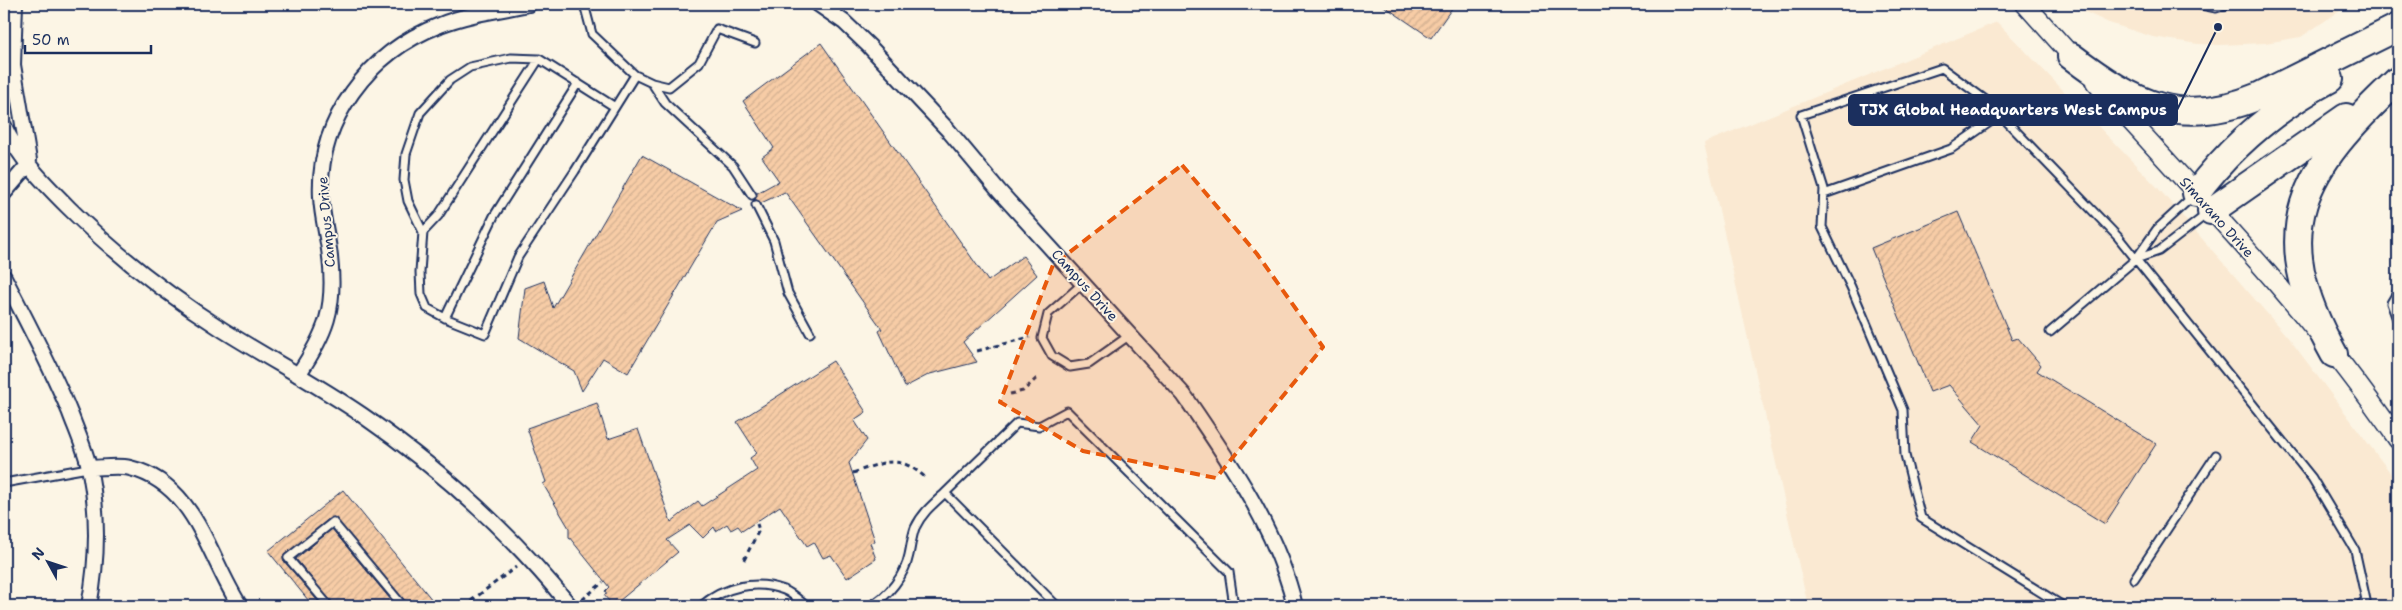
<svg xmlns="http://www.w3.org/2000/svg" width="2402" height="610" viewBox="0 0 2402 610" font-family="'Shantell Sans',sans-serif">
<style>
.built{fill:#fae9d2}
.building{fill:url(#building-hatch);stroke:#1b2f5e}
.lines{fill:none;stroke-linecap:round;stroke-linejoin:round}
.service-casing{stroke:#1b2f5e;stroke-width:11}
.minor-casing{stroke:#1b2f5e;stroke-width:18}
.tertiary-casing{stroke:#1b2f5e;stroke-width:21}
.motorway-casing{stroke:#1b2f5e;stroke-width:30}
.path{stroke:#1b2f5e;stroke-width:3;stroke-dasharray:5 4;stroke-linecap:butt}
.service{stroke:#fcf5e5;stroke-width:7}
.minor{stroke:#fcf5e5;stroke-width:14}
.tertiary{stroke:#fcf5e5;stroke-width:18}
.motorway{stroke:#fcf5e5;stroke-width:26}
.marked{fill:#e8590c;fill-opacity:0.2;stroke:#e8590c;stroke-width:4;stroke-dasharray:10 6;stroke-linejoin:round}
.labels{text-anchor:middle;dominant-baseline:central;stroke-width:4;stroke-linejoin:round;paint-order:stroke}
.street-label{font-size:14px;fill:#1b2f5e;stroke:#fcf5e5}
.leader{fill:none;stroke:#1b2f5e;stroke-width:2}
.callout-dot{fill:#1b2f5e;stroke:#fcf5e5;stroke-width:2}
.callout{fill:#1b2f5e;stroke:#1b2f5e;stroke-width:2}
.callout-label{font-size:15px;text-anchor:middle;font-weight:bold;fill:#fff}
</style>
<defs>
<pattern id="building-hatch" width="6" height="6" patternUnits="userSpaceOnUse" patternTransform="scale(1.25)"><rect width="6" height="6" fill="#f7cca6"/><path d="M-1 1l2-2M0 6l6-6M5 7l2-2" fill="none" stroke="#d3b091"/></pattern>
</defs>
<rect width="100%" height="100%" fill="#fcf5e5"/>
<filter id="ink" filterUnits="userSpaceOnUse"><feTurbulence type="fractalNoise" baseFrequency=".02" numOctaves="2"/><feDisplacementMap in="SourceGraphic" scale="10" xChannelSelector="R" yChannelSelector="G"/><feConvolveMatrix kernelMatrix="1 2 1 2 8 2 1 2 1" color-interpolation-filters="sRGB"/></filter>
<g filter="url(#ink)">
<!-- built -->
<path class="built" d="M2068 4H2350L2301 37 2265 43 2220 45 2198 44 2153 37 2109 23Z
M1997 22 2158 188 2291 341 2389 471 2398 486V606H1808L1704 143Z"/>
<!-- building -->
<path class="building" d="M1381 4H1455L1431 38Z
M821 43 988 281 1023 256 1037 275 963 342 977 362 930 374 905 387 879 331 882 329 785 192 761 203 755 199 757 193 779 181 762 157 774 148 743 101Z
M642 155 742 211 717 222 628 373 603 358 582 391 574 371 519 338 525 288 544 281 553 308Z
M1958 212 2012 340 2018 338 2041 365 2037 371 2156 444 2105 524 1972 442 1983 425 1949 385 1930 392 1871 248Z
M833 361 866 412 854 420 867 440 849 463 875 541 870 543 876 559 847 578 831 555 823 558 814 542 807 546 780 506 742 531 738 526 731 530 727 524 716 531 714 527 703 538 690 525 667 540 678 552 613 606 604 595 607 594 605 591 609 587 569 537V528L543 484 546 482 527 428 597 403 608 439 638 429 671 522 698 501 702 506 757 470 750 458 757 453 737 422Z
M343 490 437 606H408L334 517 330 518 283 557 284 561 322 606H313L268 551Z
M332 529 396 606H334L296 559Z"/>
<g class="lines">
<defs>
<path id="service" d="M584 4 592 34 635 75 575 171 518 257 485 334 445 318 427 308 421 294 420 272 423 232 408 201 404 180 406 154 420 113 450 80 470 67 511 58 539 59 615 107
M2197 4 2216 8 2228 4
M635 75 652 83 669 87 699 63 717 29 755 43
M652 83 665 103 733 166 752 195
M1824 194 1951 149 2000 115
M756 205 774 241 788 293 810 333
M423 232 438 216 539 59
M2136 259 2159 251 2207 214
M1082 284 1048 314 1042 338 1052 356 1070 367 1089 364 1130 335
M2398 291 2391 303 2398 322
M445 318 494 216 578 83
M2050 332 2136 259 2157 229 2192 197
M4 483 88 468
M2134 579 2216 455
M329 606 288 558 333 522 403 606
M701 606C724 587 755 579 784 590 792 593 800 601 806 606
M870 606C888 597 905 575 909 555 911 546 912 536 915 528 922 513 933 504 945 493
M1057 606 945 493 1017 423 1039 426 1067 411 1229 572 1234 606
M2063 606 1921 518 1905 455 1903 410 1851 287 1822 227 1824 189 1801 115 1942 68 1987 101 2118 237 2312 478 2355 550 2366 600 2359 606"/>
<path id="minor" d="M15 4 13 65 29 160
M818 4 844 22 869 46 948 130 999 191 1184 395C1228 459 1277 529 1295 606
M4 126C18 157 45 184 69 208 115 254 168 295 223 330 269 359 317 384 362 415 439 468 511 533 570 606
M4 193 29 164
M4 277C27 322 51 366 70 413 76 429 84 447 88 463 99 511 98 559 89 606
M298 375C326 333 336 309 330 257 328 237 322 218 321 197 317 120 369 52 440 25 467 14 500 10 529 4
M88 468C101 468 118 465 130 468 196 484 208 557 240 606"/>
<path id="tertiary" d="M2025 4 2078 63
M2095 82C2200 198 2310 311 2398 440"/>
<path id="motorway" d="M2071 56C2134 104 2181 129 2259 96L2398 27
M2196 193C2231 146 2278 107 2330 79
M2211 211 2346 117
M2334 354C2264 229 2302 170 2398 80"/>
</defs>
<!-- service casing -->
<use href="#service" class="service-casing"/>
<!-- minor casing -->
<use href="#minor" class="minor-casing"/>
<!-- tertiary casing -->
<use href="#tertiary" class="tertiary-casing"/>
<!-- motorway casing -->
<use href="#motorway" class="motorway-casing"/>
<!-- path -->
<path class="path" d="M977 351 1030 337
M1010 394 1023 391 1038 377
M853 473C885 462 898 453 926 478
M744 560 759 530 757 524
M582 600 603 582
M464 606 516 567"/>
<!-- service -->
<use href="#service" class="service"/>
<!-- minor -->
<use href="#minor" class="minor"/>
<!-- tertiary -->
<use href="#tertiary" class="tertiary"/>
<!-- motorway -->
<use href="#motorway" class="motorway"/>
</g>
</g>
<!-- marked area -->
<path class="marked" d="M1182 165 1257 254 1323 347 1216 478 1083 451 1000 402 1053 265Z"/>
<g class="labels">
<!-- street labels -->
<g class="street-label">
<text transform="translate(2217 217) rotate(48)">Simarano Drive</text>
<text transform="translate(326 222) rotate(-95)">Campus Drive</text>
<text transform="translate(1085 285) rotate(48)">Campus Drive</text>
</g>
</g>
<!-- callouts -->
<path class="leader" d="M2218 27L2177 110"/>
<circle class="callout-dot" cx="2218" cy="27" r="5"/>
<rect class="callout" x="1849" y="95" width="328" height="30" rx="5"/>
<g class="callout-label">
<text x="2013" y="115">TJX Global Headquarters West Campus</text>
</g>
<!-- margin -->
<rect width="2402" height="610" fill="none" stroke="#fcf5e5" stroke-width="20"/>
<rect x="10" y="10" width="2382" height="590" fill="none" stroke="#1b2f5e" stroke-width="2" filter="url(#ink)"/>
<!-- north arrow -->
<g transform="translate(48 562) rotate(310)" stroke="#fcf5e5" stroke-width="4" paint-order="stroke">
<path d="M0-4L9 19L0 12L-9 19Z" fill="#1b2f5e"/>
<text y="-8" font-size="14" font-weight="bold" text-anchor="middle" fill="#1b2f5e">N</text>
</g>
<!-- scale -->
<path d="M25 45v8h126v-8" fill="none" stroke="#1b2f5e" stroke-width="2.5"/>
<text x="32" y="45" font-size="15" fill="#1b2f5e" stroke="#fcf5e5" stroke-width="4" paint-order="stroke">50 m</text>
</svg>
